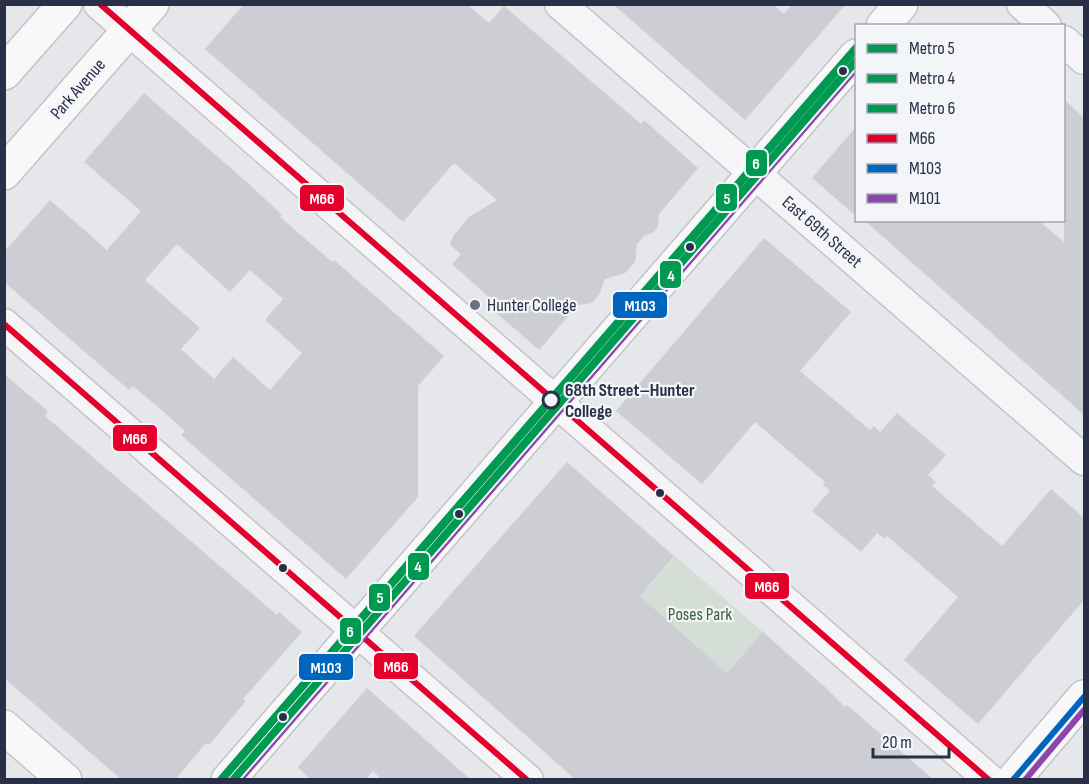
<svg xmlns="http://www.w3.org/2000/svg" width="1089" height="784" viewBox="0 0 1089 784" font-family="'Sofia Sans Condensed',sans-serif">
<style>
.green{fill:#d4ded6}
.building{fill:#ccced3;fill-rule:evenodd}
.lines{fill:none;stroke-linecap:round;stroke-linejoin:round}
.street-casing{stroke:#c2c4c9;stroke-width:33}
.secondary-casing{stroke:#c2c4c9;stroke-width:36}
.primary-casing{stroke:#c1c3c9;stroke-width:36}
.street{stroke:#f5f5f7;stroke-width:30}
.secondary{stroke:#f8f8f9;stroke-width:33}
.primary{stroke:#f8f8f9;stroke-width:33}
.bus-1-casing{stroke:#f4f5f9;stroke-width:10}
.bus-2-casing{stroke:#f4f5f9;stroke-width:10}
.bus-3-casing{stroke:#f4f5f9;stroke-width:10}
.bus-1{stroke:#e4002b;stroke-width:6}
.bus-2{stroke:#0065bd;stroke-width:6}
.bus-3{stroke:#8e44ad;stroke-width:6}
.metro-1-casing{stroke:#f4f5f9;stroke-width:12}
.metro-2-casing{stroke:#f4f5f9;stroke-width:12}
.metro-3-casing{stroke:#f4f5f9;stroke-width:12}
.metro-1{stroke:#009952;stroke-width:8}
.metro-2{stroke:#009952;stroke-width:8}
.metro-3{stroke:#009952;stroke-width:8}
.bus-dot{fill:#292f47;stroke:#f4f5f9;stroke-width:2}
.poi-dot{fill:#6b6f80;stroke:#f4f5f9;stroke-width:2}
.stop-dot{fill:#f4f5f9;stroke:#292f47;stroke-width:3}
.labels{text-anchor:middle;dominant-baseline:central;stroke-width:4.5;stroke-linejoin:round;paint-order:stroke}
.street-label{font-size:18px;fill:#292f47;stroke:#f4f5f9}
.poi-label{font-size:18px;fill:#292f47;stroke:#f4f5f9;text-anchor:start}
.stop-label{font-size:18px;font-weight:bold;fill:#292f47;stroke:#f4f5f9;text-anchor:start}
.park-label{font-size:18px;fill:#366435;stroke:#f4f5f9}
.line-badge{stroke:#f4f5f9;stroke-width:2}
.badge-label{font-size:16px;text-anchor:middle;font-weight:bold;fill:#fff}
</style>
<rect width="100%" height="100%" fill="#e5e7eb"/>
<!-- green -->
<path class="green" d="M675 556 763 632 727 673 640 596Z"/>
<!-- building -->
<path class="building" d="M244 4H467L489 23 504 6 641 124 644 120 698 168 659 214 658 226 654 232 644 236 637 244 635 262 625 273 605 279 599 295 592 303 578 305 539 350 485 303 490 298 452 264 461 254 450 245 453 236 469 217 497 200 454 163 403 222 205 49Z
M613 4H773L784 14 792 4H846L745 120Z
M144 93 249 184 282 215 280 217 332 262 334 260 444 356 418 386V497L346 579 181 435 185 431 158 407 133 386 129 390 4 282V252L50 200 107 250 141 211 84 162ZM177 244 230 292 250 270 283 299 265 320 302 353 270 390 233 357 214 379 181 349 200 328 145 280Z
M1064 99 1084 118V415L864 220H1038L1064 242Z
M856 127V216L812 178Z
M764 238 851 312 800 371 870 430 874 426 880 432 897 413 946 455 928 475 936 482 932 486 1002 546 1051 489 1084 518V600L978 724 904 660 958 597 887 536 885 539 877 533 861 552 812 511 830 491 823 485 825 482 755 422 702 484 616 411Z
M4 374 48 411 45 416 277 615 279 612 302 632 243 699 246 701 209 745 206 743 175 780H122L4 678Z
M567 462 674 556 640 596 727 673 763 632 825 687 845 707 847 705 934 780H576L414 636Z
M367 688 471 780H382L373 771 365 780H311L298 767Z"/>
<g class="lines">
<defs>
<path id="street" d="M99 4 990 780
M560 4 1084 460
M1022 4 1046 26
M1064 41 1084 59
M4 324 528 780"/>
<path id="secondary" d="M883 26 901 4
M4 727 65 780
M228 780 856 56"/>
<path id="primary" d="M4 73 65 4
M4 173 152 4
M1013 780 1084 697"/>
</defs>
<!-- street casing -->
<use href="#street" class="street-casing"/>
<!-- secondary casing -->
<use href="#secondary" class="secondary-casing"/>
<!-- primary casing -->
<use href="#primary" class="primary-casing"/>
<!-- street -->
<use href="#street" class="street"/>
<!-- secondary -->
<use href="#secondary" class="secondary"/>
<!-- primary -->
<use href="#primary" class="primary"/>
<defs>
<path id="bus-1" d="M100 4 989 780
M4 324 527 780"/>
<path id="bus-2" d="M228 780 856 56
M1013 780 1084 697"/>
<path id="bus-3" d="M240 780 856 69
M1025 780 1084 710"/>
</defs>
<!-- bus-1 casing -->
<use href="#bus-1" class="bus-1-casing"/>
<!-- bus-2 casing -->
<use href="#bus-2" class="bus-2-casing"/>
<!-- bus-3 casing -->
<use href="#bus-3" class="bus-3-casing"/>
<!-- bus-1 -->
<use href="#bus-1" class="bus-1"/>
<!-- bus-2 -->
<use href="#bus-2" class="bus-2"/>
<!-- bus-3 -->
<use href="#bus-3" class="bus-3"/>
<defs>
<path id="metro-1" d="M221 780 856 49"/>
<path id="metro-2" d="M233 780 856 61"/>
<path id="metro-3" d="M221 780 856 48"/>
</defs>
<!-- metro-1 casing -->
<use href="#metro-1" class="metro-1-casing"/>
<!-- metro-2 casing -->
<use href="#metro-2" class="metro-2-casing"/>
<!-- metro-3 casing -->
<use href="#metro-3" class="metro-3-casing"/>
<!-- metro-1 -->
<use href="#metro-1" class="metro-1"/>
<!-- metro-2 -->
<use href="#metro-2" class="metro-2"/>
<!-- metro-3 -->
<use href="#metro-3" class="metro-3"/>
</g>
<!-- markers -->
<g class="bus-dot">
<circle cx="843" cy="71" r="5"/>
<circle cx="690" cy="247" r="5"/>
<circle cx="660" cy="493" r="5"/>
<circle cx="459" cy="514" r="5"/>
<circle cx="283" cy="568" r="5"/>
<circle cx="283" cy="717" r="5"/>
</g>
<circle class="poi-dot" cx="475" cy="305" r="6"/>
<circle class="stop-dot" cx="551" cy="400" r="8"/>
<g class="labels">
<!-- street labels -->
<g class="street-label">
<text transform="translate(78 89) rotate(-49)">Park Avenue</text>
<text transform="translate(822 232) rotate(41)">East 69th Street</text>
</g>
<!-- poi labels -->
<g class="poi-label">
<text x="487" y="305">Hunter College</text>
</g>
<!-- stop labels -->
<g class="stop-label">
<text x="565" y="390">68th Street–Hunter<tspan x="565" dy="21">College</tspan></text>
</g>
<!-- park labels -->
<g class="park-label">
<text x="700" y="614">Poses Park</text>
</g>
</g>
<g class="line-badge">
<rect x="745" y="149" width="23" height="28" rx="6" fill="#009952"/>
<rect x="715" y="183" width="23" height="29" rx="6" fill="#009952"/>
<rect x="299" y="184" width="46" height="28" rx="6" fill="#e4002b"/>
<rect x="659" y="260" width="23" height="29" rx="6" fill="#009952"/>
<rect x="612" y="291" width="56" height="28" rx="6" fill="#0065bd"/>
<rect x="112" y="424" width="46" height="28" rx="6" fill="#e4002b"/>
<rect x="407" y="552" width="23" height="29" rx="6" fill="#009952"/>
<rect x="744" y="572" width="46" height="28" rx="6" fill="#e4002b"/>
<rect x="368" y="583" width="23" height="29" rx="6" fill="#009952"/>
<rect x="339" y="617" width="23" height="28" rx="6" fill="#009952"/>
<rect x="373" y="652" width="46" height="28" rx="6" fill="#e4002b"/>
<rect x="298" y="653" width="56" height="28" rx="6" fill="#0065bd"/>
</g>
<g class="badge-label">
<text x="756" y="169">6</text>
<text x="727" y="204">5</text>
<text x="322" y="204">M66</text>
<text x="671" y="281">4</text>
<text x="640" y="311">M103</text>
<text x="135" y="444">M66</text>
<text x="418" y="572">4</text>
<text x="767" y="592">M66</text>
<text x="380" y="603">5</text>
<text x="350" y="637">6</text>
<text x="396" y="672">M66</text>
<text x="326" y="673">M103</text>
</g>
<!-- border -->
<rect width="1089" height="784" fill="none" stroke="#292f47" stroke-width="12"/>
<!-- legend -->
<rect x="855" y="24" width="210" height="198" fill="#f4f5f9" stroke="#a3a6b2" stroke-width="1.5"/>
<rect x="867" y="44" width="30" height="9" fill="#009952" stroke="#a3a6b2" stroke-width="1.5"/>
<text x="909" y="54" font-size="18" fill="#292f47">Metro 5</text>
<rect x="867" y="74" width="30" height="9" fill="#009952" stroke="#a3a6b2" stroke-width="1.5"/>
<text x="909" y="84" font-size="18" fill="#292f47">Metro 4</text>
<rect x="867" y="104" width="30" height="9" fill="#009952" stroke="#a3a6b2" stroke-width="1.5"/>
<text x="909" y="114" font-size="18" fill="#292f47">Metro 6</text>
<rect x="867" y="134" width="30" height="9" fill="#e4002b" stroke="#a3a6b2" stroke-width="1.5"/>
<text x="909" y="144" font-size="18" fill="#292f47">M66</text>
<rect x="867" y="164" width="30" height="9" fill="#0065bd" stroke="#a3a6b2" stroke-width="1.5"/>
<text x="909" y="174" font-size="18" fill="#292f47">M103</text>
<rect x="867" y="194" width="30" height="9" fill="#8e44ad" stroke="#a3a6b2" stroke-width="1.5"/>
<text x="909" y="204" font-size="18" fill="#292f47">M101</text>
<!-- scale -->
<path d="M873 748v9h76v-9" fill="none" stroke="#292f47" stroke-width="3"/>
<text x="882" y="748" font-size="18" fill="#292f47" stroke="#f4f5f9" stroke-width="4.5" paint-order="stroke">20 m</text>
</svg>
